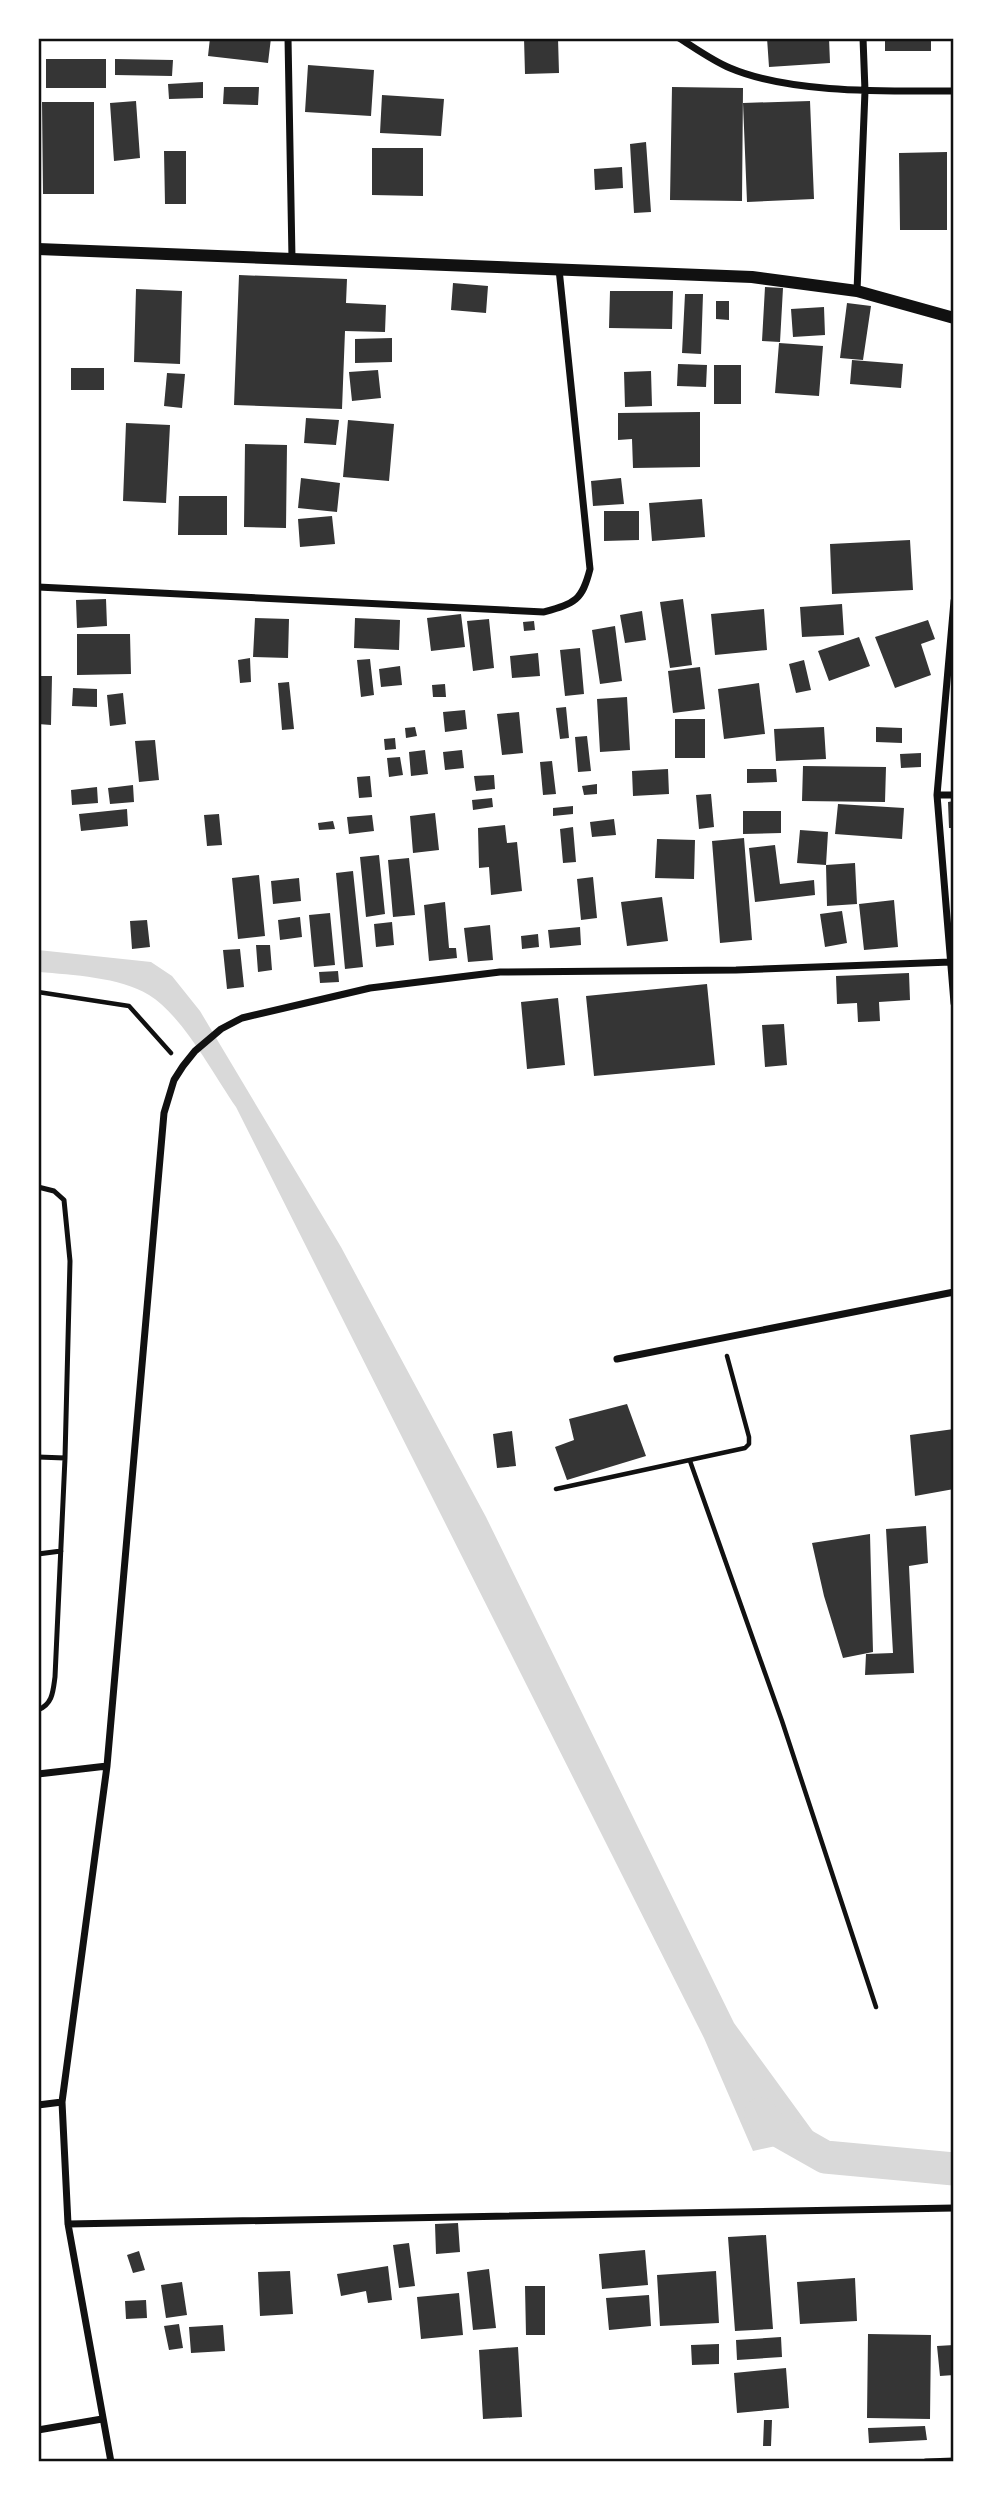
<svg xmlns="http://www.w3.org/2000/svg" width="992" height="2500" viewBox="0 0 992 2500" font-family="'Source Serif 4',serif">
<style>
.water{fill:#d9d9d9}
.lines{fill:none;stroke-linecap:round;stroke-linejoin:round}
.canal{stroke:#d9d9d9;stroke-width:33}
.building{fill:#353535}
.path{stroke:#111;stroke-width:4.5}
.service{stroke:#111;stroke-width:5}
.minor{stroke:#111;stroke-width:7}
.tertiary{stroke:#111;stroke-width:12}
.neatline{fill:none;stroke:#111;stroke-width:2.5}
</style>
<rect width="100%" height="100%" fill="#fff"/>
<!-- water -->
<path class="water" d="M38 950 151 962 172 976 200 1011 341 1247 486 1517 734 2023 817 2137 753 2151 704 2038 236 1107C213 1074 183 1016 149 995 120 977 72 975 39 972Z"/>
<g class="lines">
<!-- canal -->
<path class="canal" d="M761 2114 767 2124 825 2157 954 2169"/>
</g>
<!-- building -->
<path class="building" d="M210 38H271L268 63 208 56Z
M524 38H558L559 73 525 74Z
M767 38H829L830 63 769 67Z
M885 38H931V51H885Z
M46 59H106V88H46Z
M115 59 173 60 172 76 115 75Z
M308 65 374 70 371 116 305 112Z
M203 82V98L169 99 168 84Z
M224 87H259L258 105 223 104Z
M672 87 743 88 742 201 670 200Z
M382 95 444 99 441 136 380 133Z
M136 101 140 158 114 161 110 103Z
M810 101 814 199 747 202 743 103Z
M42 102H94V194H43Z
M646 142 651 212 634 213 630 144Z
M372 148H423V196L372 195Z
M164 151H186V204H165Z
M947 152V230H900L899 153Z
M622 167 623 188 595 190 594 169Z
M239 275 347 279 346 303 386 305 385 332 345 331 342 409 234 405Z
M453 283 488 286 486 313 451 310Z
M765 287 783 288 780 342 762 341Z
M136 289 182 291 180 364 134 362Z
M610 291H673L672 329 609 328Z
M685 294H703L701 354 682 353Z
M716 301H729V320L716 319Z
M847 303 871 306 863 360 840 358Z
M824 307 825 335 793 337 791 309Z
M392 338V362L355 363V339Z
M779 343 823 346 819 396 775 393Z
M852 360 903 364 901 388 850 384Z
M678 364 707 365 706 387 677 386Z
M714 365H741V404H714Z
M71 368H104V390H71Z
M378 370 381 398 352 401 349 372Z
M651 371 652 406 625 407 624 372Z
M167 373 185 374 182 408 164 406Z
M700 412V467L633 468 632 439 618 440V413Z
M306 418 339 420 336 445 304 443Z
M348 420 394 424 389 481 343 477Z
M126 423 170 425 166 503 123 501Z
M245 444 287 445 286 528 244 527Z
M301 478 340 483 337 512 298 508Z
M621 478 624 504 593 506 591 481Z
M179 496H227V535H178Z
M702 499 705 537 652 541 649 503Z
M604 511H639V540L604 541Z
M332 516 335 544 300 547 298 519Z
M910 540 913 590 832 594 830 544Z
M106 599 107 626 77 628 76 600Z
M683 599 692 665 670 668 660 602Z
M842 604 844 635 802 637 800 607Z
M764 609 767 650 715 655 711 614Z
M642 611 646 640 625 643 620 615Z
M461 614 465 647 431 651 427 618Z
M255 618 289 619 288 658 253 657Z
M355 618 400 620 399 650 354 648Z
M489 619 494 668 473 671 467 621Z
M928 620 935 639 921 644 931 675 895 688 875 637Z
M534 621 535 630 524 631 523 622Z
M615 626 622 681 600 684 592 630Z
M77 634H130L131 674 77 675Z
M859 637 870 666 829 681 818 651Z
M580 648 584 694 565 696 560 650Z
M538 653 540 676 512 678 510 656Z
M250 658 251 682 240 683 238 660Z
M370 659 374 695 361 697 357 660Z
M804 660 811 690 796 693 789 664Z
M400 666 402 685 381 687 379 669Z
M700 667 705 709 673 713 668 671Z
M38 676H52L51 725 38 724Z
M289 682 294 729 282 730 278 683Z
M759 683 765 734 724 739 718 689Z
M445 684 446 697H433L432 685Z
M73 688 97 689V707L72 706Z
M123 693 126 724 110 726 107 695Z
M627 697 630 750 600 752 597 699Z
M566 707 569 738 560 739 556 708Z
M465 710 467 729 445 732 443 712Z
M519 712 523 753 502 755 497 714Z
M675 719H705V758H675Z
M415 727 417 736 406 738 405 728Z
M824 727 826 759 776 761 774 729Z
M876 727 902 728V743L876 742Z
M587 736 591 771 578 772 575 737Z
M395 738 396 749 385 750 384 739Z
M155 740 159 780 139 782 135 741Z
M425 750 428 774 411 776 409 752Z
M462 750 464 768 445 770 443 752Z
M921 753V767L901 768 900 754Z
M400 757 403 775 389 777 387 758Z
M552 761 556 794 543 795 540 762Z
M803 766 886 767 885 802 802 801Z
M668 769 669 794 633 796 632 771Z
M747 769H776L777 782 747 783Z
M494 775 495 789 476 791 474 776Z
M370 776 372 797 359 798 357 777Z
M597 784V794L584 795 582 786Z
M133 785 134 802 110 804 108 788Z
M97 787 98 803 72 805 71 790Z
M711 794 714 827 699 829 696 795Z
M492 798 493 807 473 810 472 800Z
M954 801V828H949L948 802Z
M838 804 904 808 902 839 835 834Z
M573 806V814L553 816V808Z
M127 809 128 826 81 831 79 814Z
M743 811H781V833L743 834Z
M435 813 439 850 413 853 410 816Z
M219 814 222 845 207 846 204 815Z
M372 815 374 831 349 834 347 817Z
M614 819 616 835 592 837 590 822Z
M333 821 335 829 319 830 318 823Z
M505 825 507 843 517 842 522 891 491 895 489 867 479 868 478 828Z
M573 827 576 862 563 863 560 829Z
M800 830 828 832 826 865 855 863 857 904 827 906 826 865 797 863Z
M744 838 752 940 720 943 712 841Z
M657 839 695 840 694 879 655 878Z
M775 845 780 884 814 880 815 895 755 902 749 848Z
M379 855 385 914 366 917 360 857Z
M409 858 415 915 393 917 388 860Z
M353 871 363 967 345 969 336 873Z
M259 875 265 936 238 939 232 878Z
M593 877 597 918 581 920 577 879Z
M299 878 301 901 273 904 271 881Z
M662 897 668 941 627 946 621 902Z
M894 900 898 947 864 950 859 904Z
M445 902 449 948H456L457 958 429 961 424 905Z
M842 911 847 943 825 947 820 914Z
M330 913 335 965 314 967 309 915Z
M300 917 302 937 280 940 278 920Z
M147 920 150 947 132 949 130 921Z
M392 922 394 945 376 947 374 924Z
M490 925 493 960 468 962 464 928Z
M580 927 581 945 550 948 548 930Z
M538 934 539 947 522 949 521 936Z
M256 945H270L272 970 258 972Z
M240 949 244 987 227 989 223 950Z
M338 971 339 982 320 983 319 972Z
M909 973 910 1000 879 1002 880 1021 858 1022 857 1003 837 1004 836 976Z
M707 984 715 1065 594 1076 586 996Z
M558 998 565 1065 527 1069 521 1002Z
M784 1024 787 1065 765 1067 762 1025Z
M627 1404 646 1456 567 1480 555 1447 574 1440 569 1419Z
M954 1429V1489L915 1496 910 1435Z
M512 1431 516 1466 497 1468 493 1434Z
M926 1526 928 1563 909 1566 914 1673 865 1675 866 1654 893 1653 886 1529Z
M870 1534 873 1652 843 1658 824 1596 812 1543Z
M458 2223 460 2252 436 2254 435 2224Z
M766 2235 773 2329 735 2331 728 2237Z
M409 2243 415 2286 399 2288 393 2245Z
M645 2250 648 2285 602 2289 599 2254Z
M139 2251 145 2270 133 2273 127 2255Z
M388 2266 392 2300 368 2303 366 2291 341 2296 337 2274Z
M489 2269 496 2328 473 2330 467 2272Z
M290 2271 293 2314 260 2316 258 2272Z
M716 2271 719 2323 660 2326 657 2275Z
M855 2278 857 2321 800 2324 797 2282Z
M182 2282 187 2315 166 2318 161 2285Z
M525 2286H545V2335H526Z
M459 2293 463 2335 421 2339 417 2297Z
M649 2295 651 2326 609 2330 606 2298Z
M146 2300 147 2318 126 2319 125 2301Z
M179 2324 183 2348 169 2350 164 2326Z
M223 2325 225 2351 191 2353 189 2327Z
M868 2334 931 2335 930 2419 867 2418Z
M781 2337 782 2357 737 2360 736 2340Z
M719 2344V2364L692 2365 691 2345Z
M954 2345V2375L940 2376 937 2346Z
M518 2347 522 2417 483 2419 479 2350Z
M786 2368 789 2408 737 2413 734 2373Z
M764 2420H772L771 2446H763Z
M925 2426 927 2440 869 2443 868 2428Z"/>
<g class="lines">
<!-- path -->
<path class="path" d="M38 992 129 1006 171 1053
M690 1461 782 1721 876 2007
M556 1489 745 1448 749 1444V1437L727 1356"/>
<!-- service -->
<path class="service" d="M38 1187 54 1191 64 1200 70 1261 65 1458 55 1677C53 1691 53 1704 38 1710
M38 1457 65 1458
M38 1554 61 1551"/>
<!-- minor -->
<path class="minor" d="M288 38 292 258
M679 38C695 48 713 61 730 68 791 94 888 91 954 91
M857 291 865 91 863 38
M38 587 544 612C575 603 582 601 590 569L559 269
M954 601 937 795 954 1003
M937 795H954
M617 1359 954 1292
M38 1774 107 1766
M38 2105 62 2102
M68 2224 954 2208
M38 2430 102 2419
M111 2462 68 2224 62 2102 107 1766 164 1113 174 1080 183 1066 195 1051 221 1029 242 1018 370 988 500 972 736 970 951 962
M926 2462 954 2461"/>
<!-- tertiary -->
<path class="tertiary" d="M38 249 752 277 857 291 954 318"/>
</g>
<!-- border -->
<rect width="992" height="2500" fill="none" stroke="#ffffff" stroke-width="80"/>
<rect x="40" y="40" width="912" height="2420" class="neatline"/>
</svg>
